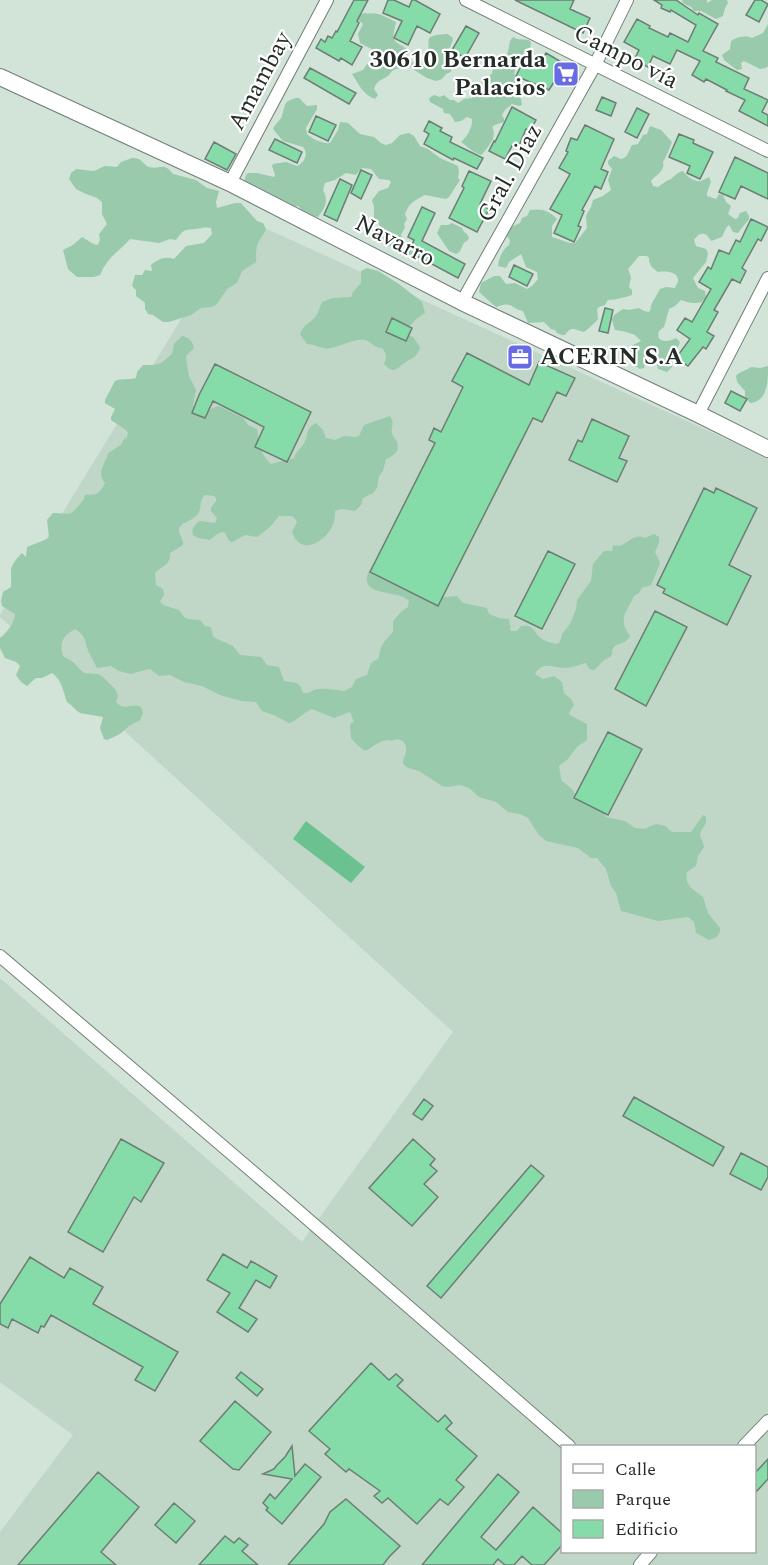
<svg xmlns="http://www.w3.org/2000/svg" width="768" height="1565" viewBox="0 0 768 1565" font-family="Spectral,serif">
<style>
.built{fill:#c0d7c8;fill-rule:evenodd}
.green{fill:#99caac}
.water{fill:#6bc290}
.building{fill:#85dca8;stroke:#6e7d73;stroke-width:1.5}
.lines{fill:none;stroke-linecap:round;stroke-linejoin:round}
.street-casing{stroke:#707f75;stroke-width:14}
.secondary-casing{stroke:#707f75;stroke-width:18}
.street{stroke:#fff;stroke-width:12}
.secondary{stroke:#fff;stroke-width:16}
.labels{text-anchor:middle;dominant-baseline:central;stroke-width:4.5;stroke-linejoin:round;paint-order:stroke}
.street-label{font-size:24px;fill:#262d29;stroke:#fff}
.poi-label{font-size:24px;font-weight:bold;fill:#262d29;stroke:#fff;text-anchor:end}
</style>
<rect width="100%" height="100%" fill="#d2e3d8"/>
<!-- built -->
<path class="built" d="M243 218 768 458V1565H0V1532L73 1435 0 1382V978L302 1242 453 1032 0 617V615ZM562 1446H754V1552H562Z"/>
<!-- green -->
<path class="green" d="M682 0H707V3L712 0H727L728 3 725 8 723 16 716 19 701 11H694L691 7 683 3Z
M364 13C369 14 374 13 378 14 384 15 391 20 396 22 391 43 393 40 409 50V53L405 58C405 71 400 66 392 71 391 72 390 74 389 75 382 81 377 79 374 89L378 95 375 99C362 94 359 84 352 74L363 70 367 64C375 66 382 69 387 61L385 56 360 43 358 34 363 24 358 20 357 17Z
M768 24V66L766 68 760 69 744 61 741 63 742 69 737 70 724 60 722 55 730 49 731 41C737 37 745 35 752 38L763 33Z
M447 34 452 37 453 40 447 54 452 67 451 72 446 74 442 79 436 81 427 78 411 68 410 65 411 62 428 58C431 38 421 36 447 34Z
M513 37 517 39 529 40 531 43 530 50 524 52 522 59 519 60C511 73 517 77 514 89L521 99 522 105 519 106 512 104 505 110 502 115 504 119V122C484 128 497 126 493 138 492 142 484 153 481 155 472 152 468 147 461 142 467 137 473 127 472 119L467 117 461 121 455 122 450 114 444 113 443 109 430 102 429 98 434 95 440 97 444 95 450 100H454L458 103 464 99 472 98 477 90V84L483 82 487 77 492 74 494 62 497 61 500 56 507 54C510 48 508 41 513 37Z
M296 98H299L307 106 317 105V109L306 128 307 134C312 139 323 144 330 143L338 130 340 122 348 123 360 134 374 137 381 143 386 145 392 143 400 135 409 133 414 136 420 146 428 149 440 158 458 166 459 172 458 178 460 180 449 197 446 199 425 195C414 201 410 202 405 214L407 219 404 224 405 227 401 235 404 242 399 250H393L387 243 378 237 381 229 379 224 374 219V207L372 200 379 191 388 188 391 182 389 180 379 179 371 169 362 168 356 175 346 173 335 180 325 183 323 190C329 201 325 208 318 217 314 216 305 215 302 212 301 210 300 208 298 206L291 207 244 182 246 175 248 173H257L274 177 275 175 272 166 273 164 286 162 297 166C304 163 309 154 303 147L283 141 273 129C275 124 280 121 282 116 286 105 282 102 296 98Z
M650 126 661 130 672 142C669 149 667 156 663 162 665 172 656 174 651 181L653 186 658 187 668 180H670C674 176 678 172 683 171 686 176 696 183 701 181 704 180 707 178 709 177L711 182 707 193V196L716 199 719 194 723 195 726 202 731 206 728 214 735 219 738 218 740 213 746 211 749 216V219L738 233 733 232 729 225 726 228 722 237 711 241 707 235C700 232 698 235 694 240L696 246 706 249 708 253 706 262 693 278 698 288 705 291 706 297 702 302C693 304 689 303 681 300L675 306 669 309 664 327 659 331C655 344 669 342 676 338L680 342 673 358 672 367 667 372 658 369 656 361 650 359 646 361 644 368 640 369 635 366 634 362 628 357 626 354 631 346 641 341C639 339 637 337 635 335 631 333 618 330 615 330L612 320 614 315 623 309 629 310 639 308 644 311 649 312C651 309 651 307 651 305 652 303 659 291 660 289L666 287 675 288C676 285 679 282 678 279 677 271 663 271 658 272 652 268 649 265 649 258L647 256H639L628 269 631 277 629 287 632 290V295C625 297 616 300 608 300L605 305 599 307 597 309 598 319C595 323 587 330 584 332 574 330 572 325 565 335H562L557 333 555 330 551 329 544 322 528 323 523 311C510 309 513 300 496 307L479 292 481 283 494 276H500L506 284 515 283 527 289 532 286 538 279 537 272 526 267 521 254 509 262 506 268 498 266C499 258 502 250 509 245L510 240 506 235 509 228 520 223 522 218 527 216 530 210C541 208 550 211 557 219L552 226V237L570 243H575L587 228 586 216 591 207 593 200 603 196 611 190 608 180 612 169 608 164V161L614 156 621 159C628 158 629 150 632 145L638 144 643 135 647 134Z
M132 158C143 158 142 164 149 167 161 170 163 161 173 174L196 180 207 188 219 191 216 202 217 208 235 203H241L257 221 263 223 266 229C264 235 258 240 257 247 255 252 257 257 256 262L242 271 237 283 227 289 217 304 212 307 201 308 191 315 169 322H163L153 315 148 314 145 309V303L136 296V290L132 286 135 275H142L145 270 152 271 151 265C158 259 166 256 174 259L186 246 204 243 212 234 211 228C205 227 202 228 196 229 184 230 184 229 176 240L170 239 159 243 130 239C117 254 109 255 100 275L94 277H77L68 269 63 250 73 245 82 237C88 240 91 244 98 245L100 240 99 234 107 224 102 214V202L97 198 86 194 76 189 69 179 71 173 76 169 94 171 105 166 117 167 121 162Z
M452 223 462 228 464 232 467 234 469 238C468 240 467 241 465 242 461 246 462 252 456 254L449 251 437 233 441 225H448Z
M367 268 378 271 399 284 417 298 422 302 425 313 415 320 407 329 408 335 413 337 420 347C418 357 413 357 406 362 397 367 395 376 384 364 387 358 387 354 382 348 374 348 372 342 365 340 355 338 341 346 331 348 322 350 316 344 307 344L300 334C303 324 311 323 316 316 319 312 320 306 322 302L333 298 351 297 353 292 361 283V271Z
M182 336C189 337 193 342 194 348L187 355 186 358 189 376 196 390 193 405 194 407C214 416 204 409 219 406L243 418 248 425 257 429C258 432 258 436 258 440 258 447 265 459 271 464L294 458C296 452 298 451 303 445 309 437 304 429 316 423L323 430 326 438 335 440 344 436 356 437 359 436 364 425 387 417 390 416C396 425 389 428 393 436 393 437 395 438 396 440 401 450 395 455 386 459L383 471 379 476 377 488 373 493 363 498 361 505 355 511 341 509 335 511C335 515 335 518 334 521 330 539 301 559 292 532L297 522C293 513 287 517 279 516L270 527 257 537 245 535 232 542 229 541 225 533 222 532 217 534 210 540 198 538 193 535C191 529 195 524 200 521L215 523 217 518 211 511V508L216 501V498L214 496 205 495C198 502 203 508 197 515 192 521 184 521 179 528 178 534 184 539 183 545L170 553C171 565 162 566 155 573L156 585 163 589 164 595 160 601 163 605 179 610 183 616 187 619 200 620 205 626 211 627 213 636 215 638 233 646 240 655 261 657 267 665 279 667 284 681 297 683 301 687 303 693C310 694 311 690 318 689 321 688 340 690 344 691L352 687 356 679 367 675 371 663 379 658C379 647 385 640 393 632V621L401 612 408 607 409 601C400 590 364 597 367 577 368 571 370 569 376 567L428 593 445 597 457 596 463 603 487 608 489 614 499 618 509 619 511 631H517L521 626C536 624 533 633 542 639 546 642 552 643 557 644L560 642 562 634 570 624 576 609 577 600 591 581 593 564 603 552 605 551H612L613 545C626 550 631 531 645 538L654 534 659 537V543L655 552 660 563C659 566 653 582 651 585L642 588 639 593 634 596C627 612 617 618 630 636 624 646 618 642 614 647 610 652 615 652 610 657 609 658 607 658 606 659 602 661 598 667 594 670L589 669 586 663C580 664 573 668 566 668 553 668 543 660 535 674L543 679 554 676 562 682 564 693 571 699 574 705 569 713 570 715 587 724V740L577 747 568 759 559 766 561 778 562 781 572 789 579 800 602 809 606 817 625 821 635 828 644 829 656 824 665 826 672 832H691L703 815 706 817V823C696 839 701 832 704 847L698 856 696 866 687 872C684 887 694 889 703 897L708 913 720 928V932L717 937 709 940 696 933 694 922 688 917 658 921 621 911 616 893 611 886 606 869 597 858H591L578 848 546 841 539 835 528 818 520 814 508 812 496 802 479 797 469 788 460 785 448 787 442 786 419 771 408 768 403 764V761L406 752V746L403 741 397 739C392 742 389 739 383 741 365 747 370 760 351 738L350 726 351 723 354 722 350 712 334 718 312 709C304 712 297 721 289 723L276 716 262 711 256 702 241 701 220 695 202 686 184 682 170 675 159 676 150 669 130 674 119 671 111 666 97 668C95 663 89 654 88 650 84 639 86 636 75 629 63 636 59 642 63 656L73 662 84 673 98 674 103 677 116 690 118 696 116 702C124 712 132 702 141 707L143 713 140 720 129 726 120 734 107 740 104 739 100 728 103 717 80 713C75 710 72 705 67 702 63 691 62 680 52 673L42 678H36L27 686 21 682 16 675 20 666 16 662 5 658 0 648V638C7 632 14 624 15 614L2 606 1 601 3 592 11 587C12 568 7 569 22 553L26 557 27 547 47 539 49 537 47 520 53 513C69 513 69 518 80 504 85 498 83 502 85 495 97 494 98 496 105 483 96 472 105 466 108 453L121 445 125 437 126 440 128 433 126 430 111 420V417L115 409 105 403V400L115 381C122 378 129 380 136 378L137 372 143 365H153L161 363 172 354 174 344Z
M768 366C768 382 768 401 750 403L745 397V391L737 382 736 376C740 371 746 371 751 367L760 368Z"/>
<!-- water -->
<path class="water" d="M306 821 365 867 351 883 293 839Z"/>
<!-- building -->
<path class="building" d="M354 0H368L357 21 359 23 350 41 362 47 352 65 341 58 339 61 316 48 321 39 325 42 328 36 332 38 336 31 337 32Z
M388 0H394L409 7 412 0H415L440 14 430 33 417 26 408 45 394 38 402 21 383 13Z
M515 0H574L570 9 590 18 583 33Z
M654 0H676L698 15 699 13 718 24 703 51 718 58 716 62 749 78 744 89 768 100 762 112 768 115V126L739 111 745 100 726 91 727 90 706 79 704 82 692 75 700 61 677 50 670 64 653 56 648 67 634 60 639 50 624 42 637 19 650 26 649 28 668 37 670 33 688 42 696 25 671 10 670 12 661 8 662 5Z
M755 0H761L768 4 759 22 746 15Z
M466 26 479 33 465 58 452 50Z
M546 53 568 66 562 76 559 74 549 90 516 76 526 56 540 63Z
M310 68 356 93 349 104 304 78Z
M602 97 616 103 611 116 596 110Z
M512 107 536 120 530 131 526 129 518 148 512 146 505 159 489 151 494 141 495 142Z
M637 108 649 114 637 138 625 132Z
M316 116 336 125 328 141 309 132Z
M429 121 442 128 440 131 452 137 450 142 483 158 477 169 454 158 453 160 424 144 429 134 424 131Z
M585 125 614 139 601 169 608 172 601 189 595 186 582 210 584 211 578 226 581 227 574 242 554 233 562 215 550 209 570 174 559 168 568 152 566 151 571 138 577 140Z
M679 134 694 140 693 143 713 152 700 179 687 173 690 166 669 157Z
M275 139 302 152 297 163 269 150Z
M214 142 236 154 227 170 205 159Z
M735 157 768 173V199L741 186 735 199 719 192Z
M361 170 372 175 361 199 351 193Z
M469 171 491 181 480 204 489 209 477 232 449 218 464 188 462 186Z
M340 179 352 185 337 221 324 215Z
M422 207 435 213 422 241 465 264 458 278 417 256 416 258 408 254 414 240 408 237Z
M751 219 768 227 761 241 758 239 742 268 746 271 740 283 732 279 714 310 718 312 707 332 714 336 706 349 703 347 688 366 676 358 690 339 677 330 685 318 692 322 711 289 699 282 708 267 711 269 719 250 729 254 736 240 740 242Z
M514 265 533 274 527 286 509 277Z
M605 308 613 310 608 333 599 331Z
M392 318 412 328 406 341 386 332Z
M467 353 529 385 539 362 575 378 566 396 557 392 542 422 533 418 438 606 370 572 435 443 429 440 434 428 441 432 463 387 452 381Z
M215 364 311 412 287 462 255 447 264 427 213 401 205 418 192 413 199 395Z
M731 391 747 399 740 411 725 403Z
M592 419 629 436 619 458 627 461 617 482 569 460 578 440 582 442Z
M704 488 714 493 716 488 757 508 729 565 751 576 727 625 663 593 665 589 657 585Z
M548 551 575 564 542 629 515 616Z
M655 611 687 627 646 706 615 689Z
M608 732 642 749 608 815 574 798Z
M634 1097 724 1147 713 1166 623 1116Z
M424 1099 433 1106 422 1120 413 1114Z
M121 1139 164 1163 141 1202 134 1197 103 1252 68 1232Z
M413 1139 435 1159 430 1165 437 1171 424 1184 438 1197 412 1226 369 1188Z
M741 1153 768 1167V1177L761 1190 730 1174Z
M531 1165 544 1176 441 1298 427 1286Z
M223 1254 247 1268 251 1261 277 1276 270 1288 256 1280 239 1308 257 1319 248 1332 217 1312 230 1293 207 1280Z
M30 1257 64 1278 70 1268 103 1287 93 1304 178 1352 155 1391 135 1380 143 1367 51 1315 44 1327 41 1326 38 1333 12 1319 8 1328 0 1324V1304Z
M371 1363 389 1380 396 1374 403 1380 397 1386 438 1422 445 1415 452 1423 446 1429 477 1456 456 1480 464 1487 448 1505 440 1499 417 1524 388 1498 382 1503 374 1496 380 1491 349 1469 346 1472 325 1454 330 1449 309 1431Z
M241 1372 263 1389 257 1396 236 1378Z
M235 1401 271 1432 239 1470 233 1469 200 1441Z
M292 1446 295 1476 305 1464 321 1477 282 1524 266 1510 268 1508 263 1503 270 1494 275 1499 292 1479 263 1474 274 1469 277 1465 285 1457Z
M768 1459V1479L754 1494V1474Z
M98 1472 139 1507 101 1552 116 1565H18Z
M498 1474 519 1492 481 1537 496 1550 533 1507 562 1533V1545L544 1565H532L522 1556 514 1565H505L498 1559 493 1565H422Z
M346 1499 400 1546 389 1557 383 1565H288L324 1524 330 1512Z
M174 1503 195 1521 176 1543 155 1525Z
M225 1536 234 1543 239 1538 248 1545 242 1551 258 1565H199Z"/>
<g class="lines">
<defs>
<path id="street" d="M466 0 768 151
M230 183 327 0
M462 302 595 65 627 0
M698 414 768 278
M0 956 288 1202 569 1446
M744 1446 768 1421
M640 1565 651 1552"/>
<path id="secondary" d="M0 77 230 183 462 302 698 414 768 449"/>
</defs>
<!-- street casing -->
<use href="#street" class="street-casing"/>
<!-- secondary casing -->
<use href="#secondary" class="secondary-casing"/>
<!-- street -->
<use href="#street" class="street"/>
<!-- secondary -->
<use href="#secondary" class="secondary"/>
</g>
<!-- icons -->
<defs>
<symbol id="supermarket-square" viewBox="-11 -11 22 22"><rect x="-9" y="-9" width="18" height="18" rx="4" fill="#676be4" stroke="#fff"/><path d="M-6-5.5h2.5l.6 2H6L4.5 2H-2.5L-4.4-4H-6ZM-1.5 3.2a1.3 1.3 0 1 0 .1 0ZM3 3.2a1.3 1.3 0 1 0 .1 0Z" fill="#fff"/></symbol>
<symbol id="office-square" viewBox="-11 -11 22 22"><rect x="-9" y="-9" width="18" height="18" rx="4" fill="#676be4" stroke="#fff"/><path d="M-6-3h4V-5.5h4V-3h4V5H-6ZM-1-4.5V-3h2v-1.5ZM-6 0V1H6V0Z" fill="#fff"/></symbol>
</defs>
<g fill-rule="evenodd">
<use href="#supermarket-square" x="551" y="59" width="30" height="30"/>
<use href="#office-square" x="505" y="342" width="30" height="30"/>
</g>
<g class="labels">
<!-- street labels -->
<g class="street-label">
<text transform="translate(626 57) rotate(27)">Campo vía</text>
<text transform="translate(260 81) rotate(-62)">Amambay</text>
<text transform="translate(510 173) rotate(-61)">Gral. Diaz</text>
<text transform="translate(395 241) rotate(27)">Navarro</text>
</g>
<!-- poi labels -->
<g class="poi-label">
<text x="546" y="60">30610 Bernarda<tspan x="546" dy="28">Palacios</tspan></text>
<text x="540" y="357" text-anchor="start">ACERIN S.A</text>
</g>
</g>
<!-- legend -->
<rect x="561" y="1445" width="195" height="108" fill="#ffffff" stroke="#a8aba9" stroke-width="1.5"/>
<rect x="573" y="1464" width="30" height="9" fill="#ffffff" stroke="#a8aba9" stroke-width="1.5"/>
<text x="615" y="1475" font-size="18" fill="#262d29">Calle</text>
<rect x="573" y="1490" width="30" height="18" fill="#99caac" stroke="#a8aba9" stroke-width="1.5"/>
<text x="615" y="1505" font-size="18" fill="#262d29">Parque</text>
<rect x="573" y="1520" width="30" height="18" fill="#85dca8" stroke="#a8aba9" stroke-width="1.5"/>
<text x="615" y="1535" font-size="18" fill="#262d29">Edificio</text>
</svg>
